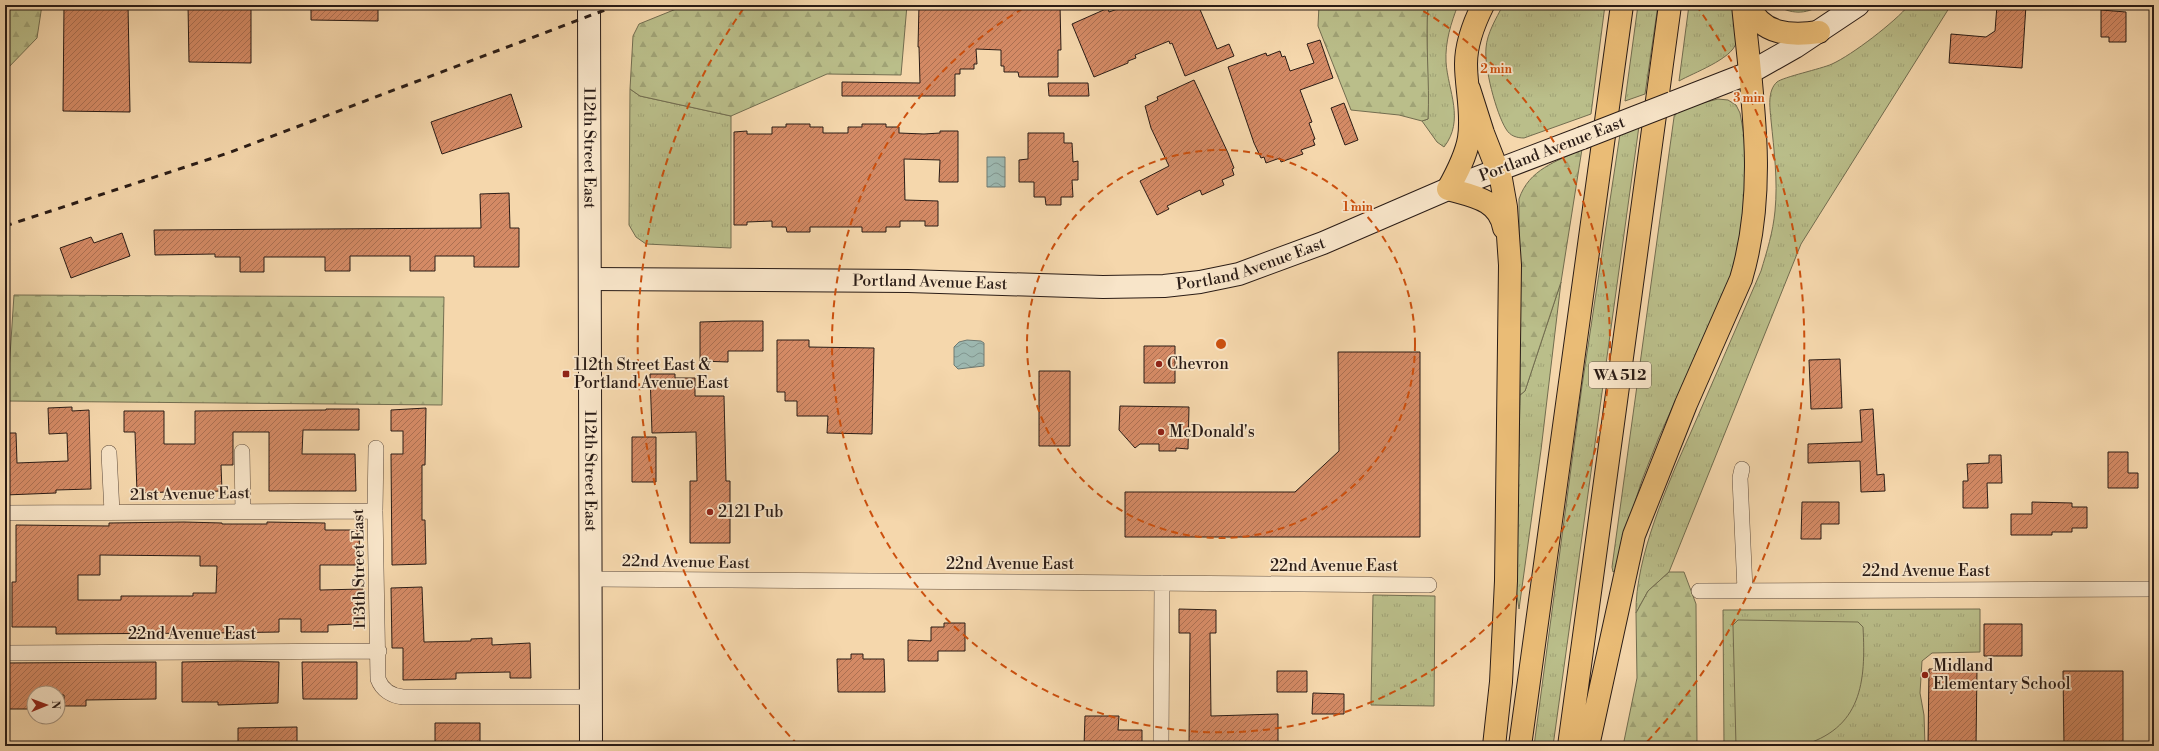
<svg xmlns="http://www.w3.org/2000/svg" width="2159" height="751" viewBox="0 0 2159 751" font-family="'Libre Bodoni',serif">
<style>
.grass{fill:url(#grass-tufts);stroke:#726d50}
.forest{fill:url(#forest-firs);stroke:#726d50}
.pitch{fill:#babe8a;stroke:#726d50}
.water{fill:url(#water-waves);stroke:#6f7a72}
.building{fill:url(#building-hatch);stroke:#2a1c16;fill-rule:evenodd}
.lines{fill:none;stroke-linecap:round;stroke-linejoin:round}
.street-casing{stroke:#5d4b3c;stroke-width:16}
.secondary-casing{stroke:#2a1c16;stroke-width:24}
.highway-casing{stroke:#2a1c16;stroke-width:24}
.street{stroke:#f8e5c9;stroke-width:15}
.secondary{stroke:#f8e5c9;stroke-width:22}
.highway{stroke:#eabc76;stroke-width:22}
.rail{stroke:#2a1c16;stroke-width:3;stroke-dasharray:7 7;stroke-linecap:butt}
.secondary-bridge-casing{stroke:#2a1c16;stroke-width:24;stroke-linecap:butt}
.secondary-bridge{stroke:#f8e5c9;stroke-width:22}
.ring{fill:none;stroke:#cc500e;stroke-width:2;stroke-dasharray:7 5}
.poi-dot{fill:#8f2418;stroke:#f8e5c9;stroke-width:1.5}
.labels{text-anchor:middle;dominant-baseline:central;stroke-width:3.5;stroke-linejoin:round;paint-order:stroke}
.shield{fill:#f8e5c9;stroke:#68584c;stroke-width:1}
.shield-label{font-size:15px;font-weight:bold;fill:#2a1c16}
.street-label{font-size:16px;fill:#2a1c16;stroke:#f8e5c9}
.poi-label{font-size:16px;fill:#2a1c16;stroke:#f8e5c9;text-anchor:start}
.centre{fill:#cc500e;stroke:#f8e5c9;stroke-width:2}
.ring-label{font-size:12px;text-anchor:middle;font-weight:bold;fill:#cc500e;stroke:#f8e5c9;stroke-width:3.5;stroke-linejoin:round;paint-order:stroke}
</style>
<defs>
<pattern id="grass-tufts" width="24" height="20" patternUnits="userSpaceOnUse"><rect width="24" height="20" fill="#babe8a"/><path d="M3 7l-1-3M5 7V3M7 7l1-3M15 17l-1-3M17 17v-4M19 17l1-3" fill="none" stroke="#a0a376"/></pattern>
<pattern id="forest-firs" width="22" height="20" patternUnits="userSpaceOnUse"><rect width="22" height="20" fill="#babe8a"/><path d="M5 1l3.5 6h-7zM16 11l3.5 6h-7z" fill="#a0a376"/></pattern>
<pattern id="water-waves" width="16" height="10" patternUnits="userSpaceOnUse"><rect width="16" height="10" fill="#9db8b0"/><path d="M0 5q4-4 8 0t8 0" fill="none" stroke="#80958e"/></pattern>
<pattern id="building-hatch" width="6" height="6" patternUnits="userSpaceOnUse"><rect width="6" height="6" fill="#d48a65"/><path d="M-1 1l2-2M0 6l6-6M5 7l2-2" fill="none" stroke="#ac7052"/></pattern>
</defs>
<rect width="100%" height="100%" fill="#f5d7ac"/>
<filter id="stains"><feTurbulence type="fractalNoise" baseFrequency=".005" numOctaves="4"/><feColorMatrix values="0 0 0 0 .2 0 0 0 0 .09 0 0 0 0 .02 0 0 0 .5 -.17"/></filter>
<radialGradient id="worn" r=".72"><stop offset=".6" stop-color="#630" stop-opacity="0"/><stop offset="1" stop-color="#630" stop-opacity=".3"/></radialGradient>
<!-- grass -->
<path class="grass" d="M1428 5H1458C1451 23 1445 42 1446 62 1448 91 1465 120 1444 147L1437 142 1422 121 1428 119 1427 25Z
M1503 5H1605L1591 114 1524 138C1517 138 1510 136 1506 129 1496 113 1484 67 1486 48 1487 33 1496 19 1503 5Z
M1638 5H1658L1645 94 1625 101Z
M1689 5H1734C1735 17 1738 31 1736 43 1732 59 1693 73 1679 81Z
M1776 5H1820C1806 15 1790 14 1776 5Z
M1909 5H1951L1801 244 1669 572 1648 591 1636 613C1635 558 1668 483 1691 432 1714 378 1738 325 1761 271 1767 251 1773 232 1775 211 1778 181 1774 150 1771 120 1770 108 1767 91 1777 82 1783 77 1821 69 1832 64 1852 55 1895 22 1909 5Z
M630 89 640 96 731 116V248L646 244 636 237 629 225Z
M1718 99 1728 100 1736 105 1740 113 1747 152 1742 239 1731 278 1659 437 1642 480 1627 527 1617 569 1613 572 1612 567 1675 110Z
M1639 126 1553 746H1534L1582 386 1620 134Z
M1561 282 1541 450 1519 609 1516 589 1520 395 1525 391Z
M1373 595 1435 596 1434 706 1371 705Z
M1980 609V652L1932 653 1922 661 1920 693 1924 715 1925 746H1724L1723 610Z"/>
<!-- forest -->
<path class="forest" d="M5 5H42L37 38 5 71Z
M686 5H907L901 75 827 74 731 116 640 96 630 89 633 36 639 24Z
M1319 5H1428C1425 43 1430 81 1428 119L1422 121 1399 115 1351 110 1318 26Z
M1582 149 1561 282 1525 391 1520 395 1519 199C1529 169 1556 162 1582 149Z
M14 295 444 297 442 405 7 401Z
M1669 572H1684L1696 604 1697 746H1623L1637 678 1636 613 1648 591Z"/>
<!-- pitch -->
<path class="pitch" d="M1738 620 1858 622 1863 627C1866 682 1862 729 1800 746 1787 749 1752 746 1736 746L1733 625Z"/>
<!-- water -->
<path class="water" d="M987 157H1005V187H987Z
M967 340 981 341 984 343V366L958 369 954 365V347L959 342Z"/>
<!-- building -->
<path class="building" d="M64 5H128L130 112 63 111Z
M188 5H251V63L189 62Z
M311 5H378V21L311 20Z
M919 5H1060L1061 50H1058V77H1019L1018 72H1004V66H1001V50L976 49 977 64H974V69H960V74H955V96H842V82L920 83 919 47H918Z
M1138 5H1198L1217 49 1229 44 1234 56 1185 76 1172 43 1170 44 1169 41 1135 55 1136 58 1128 61V63L1094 77 1072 24 1108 8 1109 12 1126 6 1128 9Z
M1997 5H2026L2022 68 1949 63 1951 34 1986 37 1995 31Z
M2101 10 2126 12V42H2109V37H2101Z
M1320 40 1333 78 1300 90 1312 122 1309 123 1315 139 1313 140 1315 145 1301 150 1303 154 1281 162 1280 158 1266 163 1264 157 1261 158 1254 143 1228 67 1266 53 1267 56 1280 51 1282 57 1285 56 1290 71 1314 63 1307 44Z
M1194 80 1228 153 1234 168 1232 169 1234 175 1222 180 1224 185 1202 195 1200 190 1167 206 1169 209 1157 215 1140 181 1169 166 1151 128 1145 106 1158 100 1157 97Z
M1048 83H1088L1089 96H1049Z
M511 94 522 127 442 154 431 122Z
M1344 103 1358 140 1345 145 1331 108Z
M786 124H810V127H823V133H848V127H862V124H886V127H899V133L924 134 940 133V131H958V182H939L940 160 904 159 905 200 938 201V226H925V221H900V227H886V232H862V227H810V232H787L786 227H772V221L747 222V225H734V132L747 131V134H772V127H786Z
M1028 133H1064V143H1072L1073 162 1078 161V180H1072L1073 197H1061V205H1046L1045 197H1034V182H1019V160L1028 159Z
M509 193 510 228H519V267H474V256H435V271H410V256H350V271H325V257H264V272H240V257H215V254L155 255 154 230 481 228 480 194Z
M122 233 130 256 71 278 60 248 91 237 94 243Z
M733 321H763V351H728V362L700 361V322Z
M777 340H809V347L874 348 872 434 827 433 828 416H797V401H785V392H777Z
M1144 346H1175V383H1144Z
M1338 352H1420V537H1125V492H1295L1339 451Z
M1840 359 1842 408 1811 409 1809 360Z
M1039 371H1070V446H1039Z
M650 374H675V378H695V396H724L726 481H730V543H690V481H697L696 432 652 433Z
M1120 406 1189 407 1188 449 1176 448V451H1159V444H1140L1135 448 1119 430Z
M72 407V411L89 410 91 489 56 490V493L5 495V433H16L17 463 68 461 67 433 49 434 48 408Z
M426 408 425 465H422V520H425L426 564 392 565 391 454H403V431H391V410Z
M326 409H359V430H303L302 454H355L356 491H269V432H233V465H221L222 491 190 492V494L169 495V492L137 493 135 432H124V411H164V444H195V411L326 410Z
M1873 409 1877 475 1884 474 1885 491 1861 492 1860 461 1808 463V444L1862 442 1860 410Z
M632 437H656V482H632Z
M2108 452H2128V473H2138V488H2108Z
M1989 455H2001L2002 483H1987L1988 508H1963V481H1968L1967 464 1989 463Z
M1802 502H1839V524H1821V539H1801Z
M2032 502 2072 503V507H2087V528H2072V532H2052V535H2011V514H2032Z
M184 522 222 523V524H267V522L325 523V530H359L360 565H320V590L363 589 364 605 358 606V624L328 625V632H301V619H279V632L214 633 56 634V627H12V582H16V525L109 526V523ZM100 555 200 556V566H217L216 593H193V596H121V600H78V575H100Z
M422 587 424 642 471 641V639L492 638V645L530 643 531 678H510V672L456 673V679L403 680V648H392L391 588Z
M1179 609 1216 610V633H1210L1211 716 1278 714V746H1189L1190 633H1179Z
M944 623H965V651H938V661H908V640L931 641V627H944Z
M1984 624H2022V656H1984Z
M851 654H863V659H884L885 692H838L837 659H851Z
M238 661 279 662 278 703 218 705V702H182V662Z
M156 662V699L86 700V706H64V695L34 693V709H5V663Z
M302 662H357V699H303Z
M1929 669H1977L1976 746H1928Z
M1277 671H1307V692H1277Z
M2063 671H2123V746H2064Z
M1313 693 1344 694V714H1312Z
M1085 716H1119L1118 730H1142V746H1084Z
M435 723H480V746H435Z
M297 727V746H238V728Z"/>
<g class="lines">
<defs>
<path id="street" d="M376 448 375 511 378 679C382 690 392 696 403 697H591
M242 452 243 511
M109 453 112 512
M1742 469 1740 478 1745 590
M5 513 375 511
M591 579 1429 585
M1699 591 2154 589
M5 653 379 651
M1161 746 1162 583"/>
<g id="secondary">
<path id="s1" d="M589 5 591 746"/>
<path d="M1672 103 1749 73 1795 47 1858 5"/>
<path id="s2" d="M591 279 908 281 1103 287 1164 286 1200 282 1239 274 1323 243 1448 189 1582 138"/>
</g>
<path id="highway" d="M1483 5C1474 23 1466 44 1466 64 1466 88 1473 113 1469 138 1466 156 1457 173 1448 189 1472 196 1499 199 1504 228
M1749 5C1761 35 1791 36 1819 32
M1469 89 1483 133 1501 179 1506 207 1510 265 1506 581 1501 682 1494 746
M1520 746 1622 5
M1569 746 1670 5
M1588 746 1634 535 1686 404 1741 279C1768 189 1752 97 1743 5"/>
</defs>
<!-- street casing -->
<use href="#street" class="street-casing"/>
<!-- secondary casing -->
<use href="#secondary" class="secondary-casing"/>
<!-- highway casing -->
<use href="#highway" class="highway-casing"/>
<!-- street -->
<use href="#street" class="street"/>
<!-- secondary -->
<use href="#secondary" class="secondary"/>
<!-- highway -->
<use href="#highway" class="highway"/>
<!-- rail -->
<path class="rail" d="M5 226 228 153 618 5"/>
<defs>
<path id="secondary-bridge" d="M1582 138 1672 103"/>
</defs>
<!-- secondary-bridge casing -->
<use href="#secondary-bridge" class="secondary-bridge-casing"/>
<!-- secondary-bridge -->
<use href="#secondary-bridge" class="secondary-bridge"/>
</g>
<!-- distance rings -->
<g class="ring">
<circle cx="1221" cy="344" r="194"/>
<path d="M1413 5A389 389 0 1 1 1029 5"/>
<path d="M798 745A583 583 0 0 1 746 5M1696 5A583 583 0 0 1 1644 745"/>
</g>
<!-- markers -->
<g class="poi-dot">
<circle cx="1159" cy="364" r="4"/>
<rect x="562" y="370" width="8" height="8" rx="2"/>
<circle cx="1161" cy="432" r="4"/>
<circle cx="710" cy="512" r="4"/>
<circle cx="1925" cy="675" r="4"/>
</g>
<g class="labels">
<!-- shield labels -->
<rect class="shield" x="1589" y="362" width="62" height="26" rx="3"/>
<g class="shield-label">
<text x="1620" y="375">WA 512</text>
</g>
<!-- street labels -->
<g class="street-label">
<text stroke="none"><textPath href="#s1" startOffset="143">112th Street East</textPath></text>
<text transform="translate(1552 149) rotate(-21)">Portland Avenue East</text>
<text stroke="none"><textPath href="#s2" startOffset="663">Portland Avenue East</textPath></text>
<text stroke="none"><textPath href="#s2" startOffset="339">Portland Avenue East</textPath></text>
<text stroke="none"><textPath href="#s1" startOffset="466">112th Street East</textPath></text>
<text transform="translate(190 494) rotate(-1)">21st Avenue East</text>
<text transform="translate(686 562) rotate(1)">22nd Avenue East</text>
<text x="1010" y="564">22nd Avenue East</text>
<text x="1334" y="566">22nd Avenue East</text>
<text transform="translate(359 569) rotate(-91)">113th Street East</text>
<text x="1926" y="571">22nd Avenue East</text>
<text x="192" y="634">22nd Avenue East</text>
</g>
<!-- poi labels -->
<g class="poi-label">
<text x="1167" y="364">Chevron</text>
<text x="574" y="365">112th Street East &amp;<tspan x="574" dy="18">Portland Avenue East</tspan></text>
<text x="1169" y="432">McDonald's</text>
<text x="718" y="512">2121 Pub</text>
<text x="1933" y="666">Midland<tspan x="1933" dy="18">Elementary School</tspan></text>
</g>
</g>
<circle cx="1221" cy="344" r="6" class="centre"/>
<g class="ring-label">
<text x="1496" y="73">2 min</text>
<text x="1749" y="102">3 min</text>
<text x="1358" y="211">1 min</text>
</g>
<!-- margin -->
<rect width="2159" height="751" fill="none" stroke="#f5d7ac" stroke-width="20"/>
<rect x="6" y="6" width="2147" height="739" fill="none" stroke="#2a1c16" stroke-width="2"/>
<rect x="10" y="10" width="2139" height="731" fill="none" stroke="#2a1c16"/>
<!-- north arrow -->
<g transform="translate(46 705) rotate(89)"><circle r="19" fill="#f8e5c9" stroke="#a69581"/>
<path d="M0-3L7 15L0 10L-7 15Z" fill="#8f2418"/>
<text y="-6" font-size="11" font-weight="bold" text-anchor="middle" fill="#2a1c16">N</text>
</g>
<rect width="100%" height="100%" filter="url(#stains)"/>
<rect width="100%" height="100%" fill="url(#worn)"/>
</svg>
